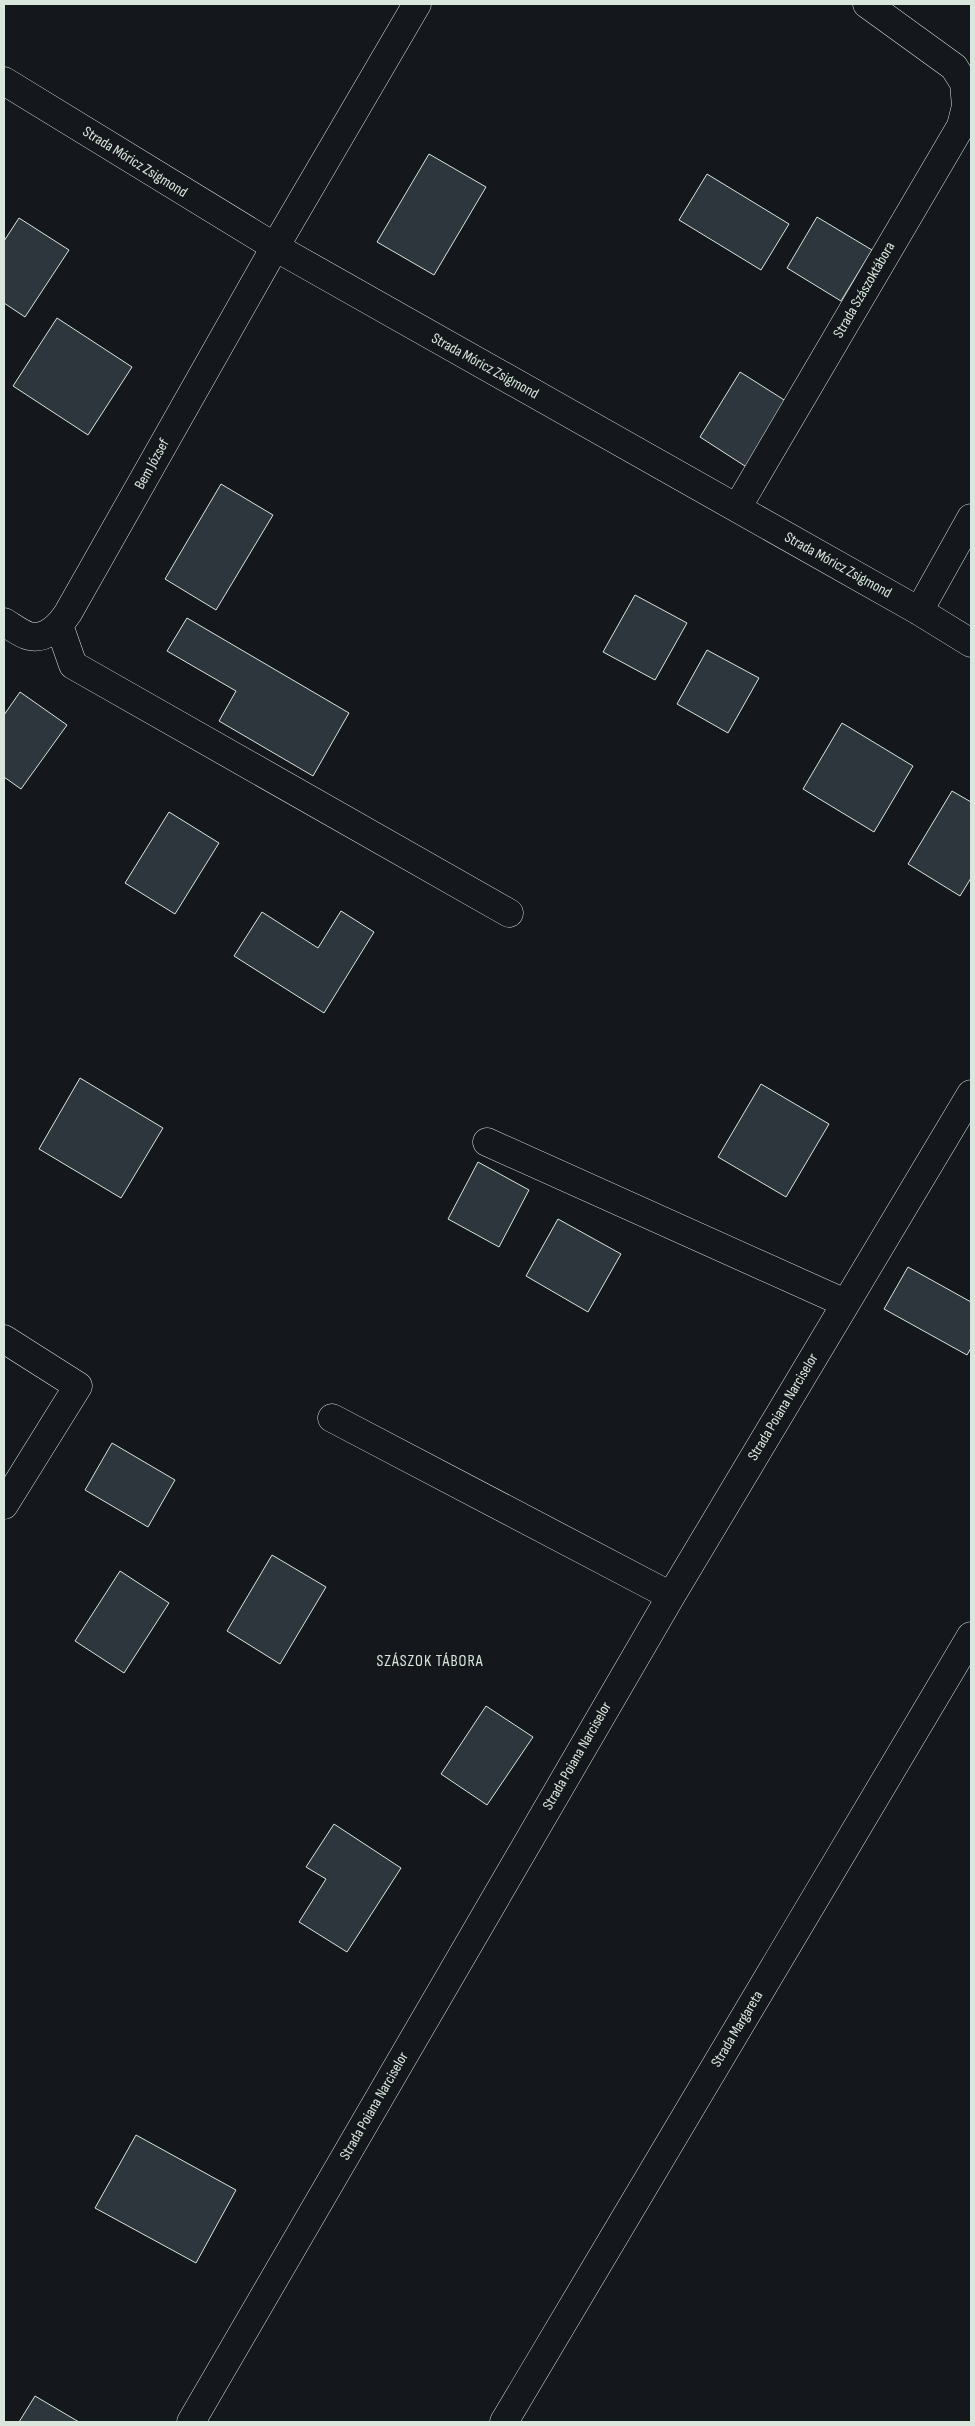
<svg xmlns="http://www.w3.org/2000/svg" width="975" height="2426" viewBox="0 0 975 2426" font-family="'Sofia Sans Condensed',sans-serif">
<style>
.building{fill:#2c363c;stroke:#d8e6dc}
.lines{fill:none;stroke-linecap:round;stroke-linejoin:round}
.minor-casing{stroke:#d8e6dc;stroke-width:29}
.minor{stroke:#14181c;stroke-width:28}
.labels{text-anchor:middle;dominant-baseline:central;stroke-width:4;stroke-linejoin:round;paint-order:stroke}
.street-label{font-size:15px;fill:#d8e6dc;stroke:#14181c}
.neighbourhood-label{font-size:16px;letter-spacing:1px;fill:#d8e6dc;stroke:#14181c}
</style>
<rect width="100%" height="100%" fill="#14181c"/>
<!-- building -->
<path class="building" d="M429 154 486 187 434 275 377 242Z
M707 174 789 224 761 270 679 220Z
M817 217 872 250 841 301 787 268Z
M19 218 69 250 25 317 4 303V241Z
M57 318 132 367 88 435 13 386Z
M740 372 789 403 748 468 700 437Z
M221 484 273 515 216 610 165 579Z
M635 595 687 623 655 680 603 652Z
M187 618 349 713 313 776 219 721 236 691 167 651Z
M707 650 759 678 728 733 677 704Z
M20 692 67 725 21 789 4 777V715Z
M842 723 913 766 874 832 803 789Z
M952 791 971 802V878L960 896 908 864Z
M169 812 219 843 175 914 125 883Z
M341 911 374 932 324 1013 234 956 262 912 318 948Z
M80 1078 163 1128 121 1198 39 1149Z
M761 1084 829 1124 786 1197 718 1157Z
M478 1162 529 1190 499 1247 448 1219Z
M558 1219 621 1254 588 1312 526 1276Z
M908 1267 971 1302V1348L967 1355 884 1309Z
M112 1443 175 1480 148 1527 85 1490Z
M272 1555 326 1587 280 1664 227 1631Z
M120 1571 169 1603 124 1673 75 1641Z
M486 1706 533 1737 487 1805 441 1774Z
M334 1824 401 1868 347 1952 299 1922 326 1879 306 1867Z
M136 2135 236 2190 196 2263 95 2208Z
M35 2396 79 2422H19Z"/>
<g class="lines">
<defs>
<path id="minor" d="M4 81 275 247 919 611 971 643
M737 508 961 126 966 106 964 83 954 67 867 4
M919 611 971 518
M4 622C11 626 21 634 29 636 46 640 60 625 68 613L275 247 417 4
M59 625 73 665 509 913
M487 1142 845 1303
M4 1339 78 1386 4 1505
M332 1418 671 1596
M191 2422 671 1596 971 1094
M504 2422 971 1636"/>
</defs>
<!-- minor casing -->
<use href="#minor" class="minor-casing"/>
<!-- minor -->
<use href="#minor" class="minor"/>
</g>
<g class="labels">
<!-- street labels -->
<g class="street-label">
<text transform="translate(135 162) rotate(32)">Strada Móricz Zsigmond</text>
<text transform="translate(864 290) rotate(-60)">Strada Szászoktábora</text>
<text transform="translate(485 366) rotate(29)">Strada Móricz Zsigmond</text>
<text transform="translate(152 464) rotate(-61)">Bem József</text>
<text transform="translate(838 565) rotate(29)">Strada Móricz Zsigmond</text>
<text transform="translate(783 1407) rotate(-59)">Strada Poiana Narciselor</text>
<text transform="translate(577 1756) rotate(-60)">Strada Poiana Narciselor</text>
<text transform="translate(737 2029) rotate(-59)">Strada Margareta</text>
<text transform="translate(374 2106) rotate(-60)">Strada Poiana Narciselor</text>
</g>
<!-- neighbourhood labels -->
<g class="neighbourhood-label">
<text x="430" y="1661">SZÁSZOK TÁBORA</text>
</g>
</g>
<!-- border -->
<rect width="975" height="2426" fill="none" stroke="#d8e6dc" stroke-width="10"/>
</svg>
